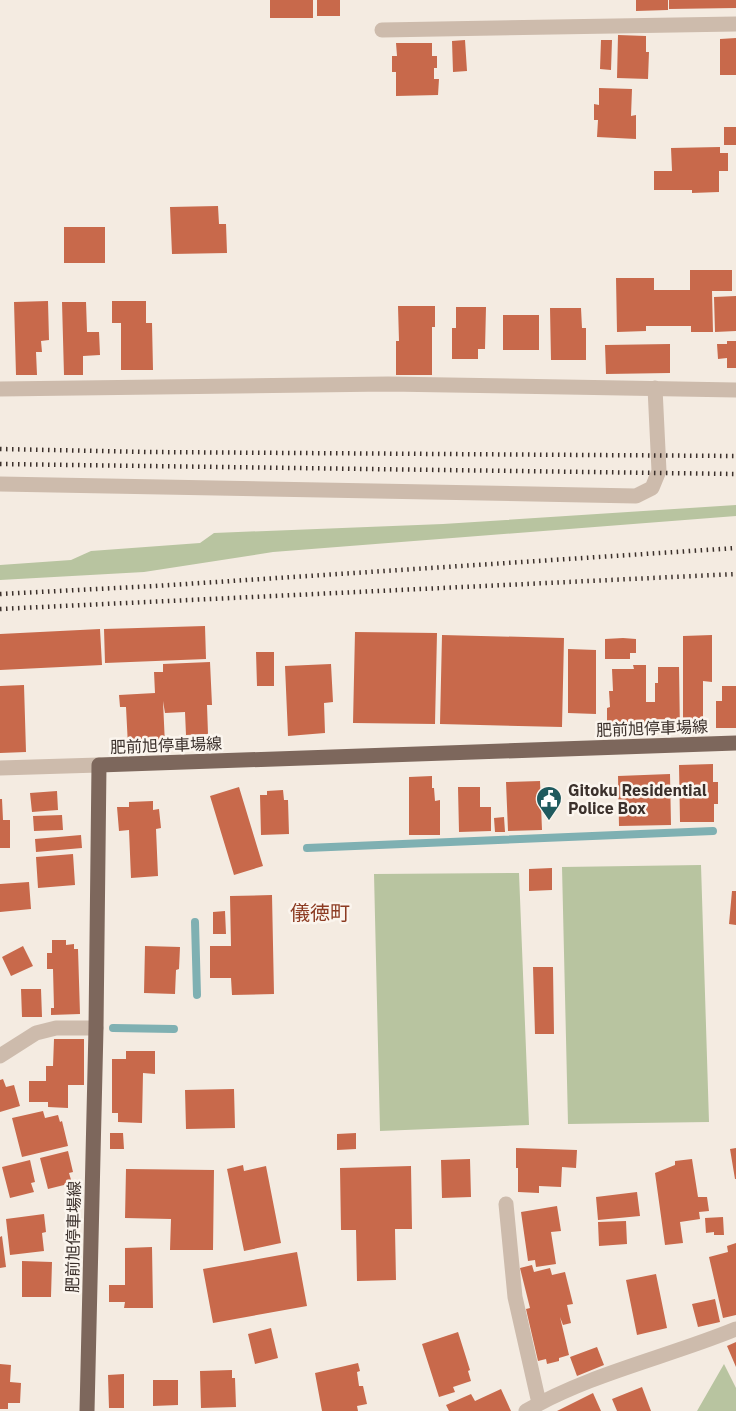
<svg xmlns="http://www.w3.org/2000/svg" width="736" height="1411" viewBox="0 0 736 1411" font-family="'IBM Plex Sans','Noto Sans JP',sans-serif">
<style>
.green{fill:#b8c4a0}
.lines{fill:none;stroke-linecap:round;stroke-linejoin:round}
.stream{stroke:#7fb0b2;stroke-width:8}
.building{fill:#c8694b}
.minor{stroke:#cdbbac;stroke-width:15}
.major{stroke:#7d675c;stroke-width:15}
.rail{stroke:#3b302b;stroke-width:4.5;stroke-dasharray:1.5 4.5;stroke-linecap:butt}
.labels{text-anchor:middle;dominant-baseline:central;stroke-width:5;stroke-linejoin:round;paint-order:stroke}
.street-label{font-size:16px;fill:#3b302b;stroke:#fbf5ee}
.poi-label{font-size:16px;font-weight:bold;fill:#3b302b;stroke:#fbf5ee;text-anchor:start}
.quarter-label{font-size:20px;fill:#8c3b22;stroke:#fbf5ee}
</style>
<rect width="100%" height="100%" fill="#f4ebe1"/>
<!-- green -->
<path class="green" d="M736 505V516L273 552 144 572 0 580V565L71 560 91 551 200 543 214 533 443 524Z
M701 865 709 1122 568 1124 562 867Z
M519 873 529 1125 380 1131 374 874Z
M724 1364 736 1388V1411H697Z"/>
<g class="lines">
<!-- stream -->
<path class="stream" d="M307 848 713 831
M195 922 197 995
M113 1028 174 1029"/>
</g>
<!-- building -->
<path class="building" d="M270 0H313V18H270Z
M317 0H340V16H317Z
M636 0H668V10L636 11Z
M669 0H736V8L669 9Z
M618 35 646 36V52H649L648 79 617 78Z
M736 38V75H720V39Z
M465 40 467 71 453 72 452 41Z
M601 40H612L611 70 600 69Z
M396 43H432V56H437V68H434V79H439L438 95 396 96V72H392V56H397Z
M599 88 632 89 631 116 636 115V139L597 137 598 120H594V104L599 105Z
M724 127H736V145H724Z
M720 147V153H728V171H719V192L692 193V190H654V171H672L671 148Z
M218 206 219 224H226L227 253 172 254 170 207Z
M64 227H105V263H64Z
M690 270H732V291H712L713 332H691V326H646V331L617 332 616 278H654V290H690Z
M736 296V331L715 332 714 297Z
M48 301 49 340 41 341 42 352H36L37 375H16L14 302Z
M112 301H146V323H152L153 370H121V323H112Z
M62 302H86L87 332H99L100 355 83 356V375H64Z
M398 306H435V327H432V375H396V341H399Z
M456 307H486L485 349H478V359H452V328H456Z
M550 308H581L582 328H586V360H551Z
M503 315H539V350H503Z
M727 341H736V368H727V358L718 359 717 344H727Z
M670 344V373L606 374 605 345Z
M205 626 206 659 105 663 104 629Z
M100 629 102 665 0 670V634Z
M355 632 437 633 435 724 353 723Z
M442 635 564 638 562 727 440 724Z
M712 635V682L703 681V731H683V636Z
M623 638 636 639V653H630V659H605V639Z
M568 649 596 650V714L568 713Z
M256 652H274V686H257Z
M210 662 212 705H207L208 734 186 735 185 712 165 713 163 701 165 745 128 746 126 707H120L119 695 155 693 154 672H163V664Z
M331 664 333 702 324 703 325 733 288 736 285 666Z
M633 665H646V702H655V683H658V667H679L680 733 612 734 611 729H607V708L610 707 609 691H613L612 669H634Z
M24 685 26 752 0 753V686Z
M722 686H736V728H716V701H722Z
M713 764V782H718V804H714V822H680L679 765Z
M670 774 671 825 619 826 618 776Z
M432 776V788H434L435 801 440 800V835H409V777Z
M540 781 542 830 508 831 506 782Z
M239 787 263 866 234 875 210 796Z
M458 787H480V807H491V831L459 832Z
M283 790 284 800H288L289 834 261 835 260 795H267V791Z
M57 791 58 810 32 812 30 793Z
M0 799H2L3 820H10V848H0Z
M153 801V810L159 809 161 828 156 829 158 876 131 878 129 830 119 831 117 807H129V802Z
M62 815 63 830 34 831 33 816Z
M504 817 505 832H495L494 818Z
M81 835 82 848 36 852 35 839Z
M73 854 75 885 38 888 36 857Z
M552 868V890L529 891V869Z
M29 882 31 909 0 912V884Z
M732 891H736V925L729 924Z
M272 895 274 994 232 995 231 978H210V946H231L230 896Z
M225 911 226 934H213V912Z
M52 940H66V945L74 944V949H78L80 1014 51 1015V1008H54L53 969H47V953H52Z
M23 946 33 966 11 976 2 957Z
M145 946 180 947 179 969 176 970 175 994 144 993Z
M533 967H553L554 1034H535Z
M21 989H41L42 1017H22Z
M54 1039H84V1085H68V1108L48 1107V1102H29V1081H46V1066H53Z
M126 1051H155V1074L143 1073 142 1123 118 1122V1113H112V1059H126Z
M3 1079 6 1087 14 1085 20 1106 0 1112V1080Z
M234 1089 235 1128 186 1129 185 1090Z
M43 1111 45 1118 58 1115 60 1122 62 1121 68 1146 22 1157 12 1118Z
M110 1133H123L124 1149H110Z
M356 1133V1149L337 1150V1134Z
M516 1148 577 1150 576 1168 562 1167 561 1187 539 1186V1193L518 1192V1168H516Z
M736 1148V1179H735L730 1149Z
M68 1151 73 1172 69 1173 72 1183 48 1189 40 1158Z
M470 1159 471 1197 442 1198 441 1160Z
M692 1159 698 1197H707L709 1211 699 1212 700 1219 680 1222 683 1243 665 1245 655 1173 675 1165V1161Z
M30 1160 35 1182 31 1183 34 1192 10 1198 2 1167Z
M243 1165 244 1171 266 1166 281 1243 244 1251 227 1169Z
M411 1166 412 1229H395L396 1280 357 1281 356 1230H341L340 1168Z
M126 1169 214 1170 213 1250H170L171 1219 125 1218Z
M637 1192 640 1216 598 1220 596 1197Z
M557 1206 561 1231 551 1232 556 1264 536 1267 535 1260 528 1261 521 1212Z
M44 1214 46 1232 42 1233 44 1251 10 1255 6 1219Z
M723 1217 724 1235H714V1232L706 1233 705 1218Z
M626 1221 627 1244 599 1246 598 1222Z
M2 1236 6 1267 0 1268V1237Z
M736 1243V1315L723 1318 709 1257 728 1252 727 1246Z
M152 1247 153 1308H124L125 1302H109V1285H125V1248Z
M297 1252 307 1306 213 1323 203 1269Z
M22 1261 52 1262 51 1297H22Z
M532 1265 534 1272 550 1268 552 1275 565 1272 573 1304 567 1305 571 1323 563 1325 560 1317 569 1355 559 1358V1361L547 1364 546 1359 538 1361 526 1309 530 1308 520 1268Z
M656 1274 667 1328 637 1335 626 1280Z
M715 1299 720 1322 698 1327 692 1304Z
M271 1328 278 1358 255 1364 248 1334Z
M458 1332 470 1370 468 1371 471 1381 453 1387 455 1392 439 1397 422 1344Z
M736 1342V1367L727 1346Z
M597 1347 604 1365 577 1376 570 1357Z
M358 1363 360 1371 357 1372 359 1386H363L367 1404 357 1406 358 1411H322L315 1373Z
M0 1364 11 1365 10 1382 21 1383 20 1403H8V1409H0Z
M232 1370V1378H235L236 1407 201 1408 200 1371Z
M124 1374V1408H109L108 1375Z
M153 1380H178V1405L153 1406Z
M642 1387 651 1411H617L612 1399Z
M501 1389 511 1411H449L446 1405 471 1394 475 1401Z
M593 1393 601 1411H557Z"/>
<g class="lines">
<!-- minor -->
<path class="minor" d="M382 30 736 24
M0 389 388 384 736 390
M0 484 636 496 652 488 659 471 655 388
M0 768 99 765
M0 1056 36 1033 56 1028H96
M506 1204 515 1297 539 1403
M526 1411C589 1374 668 1357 736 1329"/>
<!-- major -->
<path class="major" d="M87 1411 96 1028 99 765 736 743"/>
<!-- rail -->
<path class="rail" d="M0 449 148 452 736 456
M0 464 736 474
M0 594 155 586 736 548
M0 609 736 574"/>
</g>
<!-- icons -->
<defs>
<symbol id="civic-pin" viewBox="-11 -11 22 30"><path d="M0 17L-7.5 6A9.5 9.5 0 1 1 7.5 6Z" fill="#1f5a5e" stroke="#fbf5ee"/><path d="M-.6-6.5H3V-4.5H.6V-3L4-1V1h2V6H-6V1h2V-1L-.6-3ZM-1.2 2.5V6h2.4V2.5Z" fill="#fff"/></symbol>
</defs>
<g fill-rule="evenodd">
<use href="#civic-pin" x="534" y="784" width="30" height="40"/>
</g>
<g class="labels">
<!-- street labels -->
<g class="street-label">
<text transform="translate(652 728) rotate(-2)">肥前旭停車場線</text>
<text transform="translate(166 745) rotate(-2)">肥前旭停車場線</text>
<text transform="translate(73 1237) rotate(-89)">肥前旭停車場線</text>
</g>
<!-- poi labels -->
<g class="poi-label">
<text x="568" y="790">Gitoku Residential<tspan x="568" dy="18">Police Box</tspan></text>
</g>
<!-- quarter labels -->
<g class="quarter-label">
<text x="320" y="912">儀徳町</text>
</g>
</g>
</svg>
